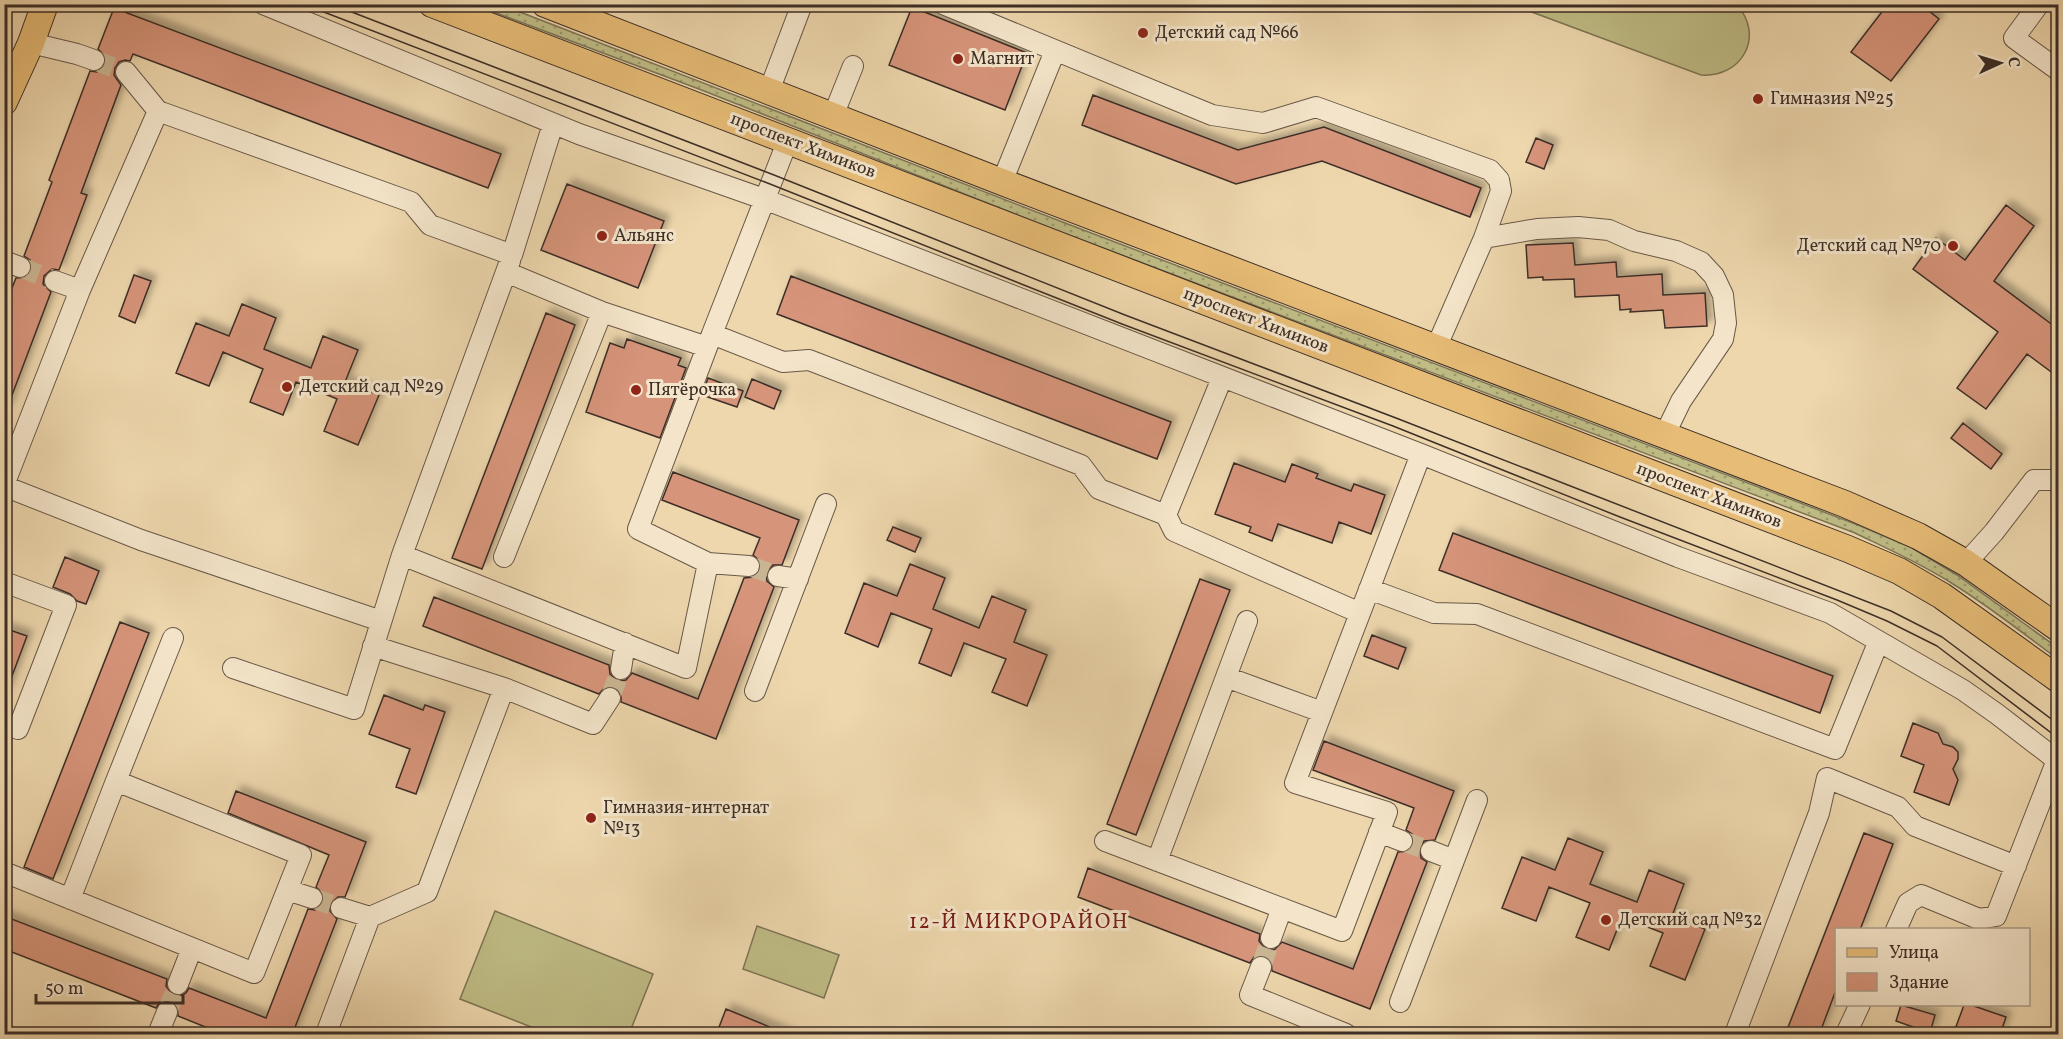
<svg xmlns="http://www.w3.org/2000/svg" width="2063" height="1039" viewBox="0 0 2063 1039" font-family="Vollkorn,serif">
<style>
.grass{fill:url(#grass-dots);stroke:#7e7556;stroke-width:1.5}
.pitch{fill:#bfbc85;stroke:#7e7556;stroke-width:1.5}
.building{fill:#d6947a;stroke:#3c2e27;stroke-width:1.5;filter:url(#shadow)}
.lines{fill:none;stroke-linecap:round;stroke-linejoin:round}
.minor-tunnel{stroke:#cab592;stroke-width:20;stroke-dasharray:20 10;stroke-linecap:butt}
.minor-casing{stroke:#685848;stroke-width:22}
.major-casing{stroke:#3c2e27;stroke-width:28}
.minor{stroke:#f4e5ca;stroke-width:20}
.major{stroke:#e7bc76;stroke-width:26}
.tram{stroke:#3c2e27;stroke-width:1.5}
.poi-dot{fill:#8f2418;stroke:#f4e5ca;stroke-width:2}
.labels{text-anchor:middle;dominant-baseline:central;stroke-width:6;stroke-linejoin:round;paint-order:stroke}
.poi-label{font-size:18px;fill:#3c2e27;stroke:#f4e5ca;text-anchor:start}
.street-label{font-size:18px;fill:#3c2e27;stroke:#f4e5ca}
.quarter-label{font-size:21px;letter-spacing:1.5px;fill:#7a1f14;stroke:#f4e5ca}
</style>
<defs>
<pattern id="grass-dots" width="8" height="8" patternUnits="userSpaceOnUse" patternTransform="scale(1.5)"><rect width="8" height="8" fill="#bfbc85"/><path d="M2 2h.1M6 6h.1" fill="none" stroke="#9c996d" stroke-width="1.8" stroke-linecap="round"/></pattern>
<filter id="shadow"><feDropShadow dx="5.5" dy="-5.5" stdDeviation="3" flood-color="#0004"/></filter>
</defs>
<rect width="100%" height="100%" fill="#eed7ad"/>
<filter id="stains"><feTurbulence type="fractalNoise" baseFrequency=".00333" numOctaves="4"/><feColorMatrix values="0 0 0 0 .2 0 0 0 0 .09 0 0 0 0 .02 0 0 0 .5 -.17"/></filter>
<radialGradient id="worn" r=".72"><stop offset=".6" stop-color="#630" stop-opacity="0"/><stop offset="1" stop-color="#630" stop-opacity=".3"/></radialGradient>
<!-- grass -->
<path class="grass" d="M475 5H502L1065 223 1858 525 1912 548 1957 575 2058 648V659C2024 634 1990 607 1953 584 1922 564 1888 549 1855 533L1061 232 699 89Z"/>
<!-- pitch -->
<path class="pitch" d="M1513 5H1737C1765 36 1742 78 1701 75Z
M495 911 653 974 629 1034H549L460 999Z
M757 926 839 955 824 998 743 969Z"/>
<!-- building -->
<path class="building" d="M1888 4H1920L1939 19 1891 81 1851 52Z
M912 7 1027 53 1005 110 889 65Z
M114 8 501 154 488 188 133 54 130 61 125 60 119 62 115 68 114 75 121 85 81 193 87 195 59 270 52 269 44 276 43 284 51 292 6 411H4V308L16 278 27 277 31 271 30 260 24 256 52 182 49 180 90 71 97 72 105 65 106 57 98 49Z
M1093 95 1238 150 1324 127 1481 188 1470 217 1322 161 1236 184 1082 125Z
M1536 138 1553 145 1544 169 1526 162Z
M567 184 664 221 638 288 541 250Z
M2006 205 2034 226 1994 281 2058 329V377L2027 354 1986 409 1957 388 1998 332 1913 269 1936 238 1965 260Z
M1573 243 1575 265 1616 262 1617 277 1662 274 1663 295 1705 293 1707 326 1665 328 1663 310 1630 312 1631 309 1620 310 1619 295 1575 297 1574 279 1543 280V277L1528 278 1526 245Z
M134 275 151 281 135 323 119 316Z
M791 276 1171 422 1157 459 777 314Z
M242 304 276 318 264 349 311 368 323 336 358 350 345 382 379 395 358 445 324 431 337 399 296 382 283 415 250 402 263 369 223 352 209 386 176 373 196 323 229 336Z
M546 313 575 325 482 569 452 558Z
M627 339 681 358 678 365 686 368 660 438 586 412 610 343 624 348Z
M708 378 743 391 737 407 702 395Z
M752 379 781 391 774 409 745 397Z
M1963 423 2002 454 1991 469 1951 438Z
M1234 463 1285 482 1292 464 1318 474 1316 478 1351 491 1354 484 1385 495 1371 534 1339 522 1332 543 1278 524 1272 541 1249 532 1251 527 1215 514Z
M673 472 799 520 782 565H773L766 574 767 581 774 587 716 739 621 702V693L616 688 605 687 599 694 423 626 434 597 609 665 610 674 619 681 626 680 632 673 698 699 744 578 754 577 759 572 760 561 753 555 760 538 662 500Z
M893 527 921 538 915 552 887 540Z
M1453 533 1833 676 1820 713 1439 570Z
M65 557 99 571 86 604 77 601 70 594 53 587Z
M910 564 945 578 933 609 979 628 992 596 1026 610 1014 642 1047 655 1027 706 992 692 1006 659 964 643 951 676 919 663 932 629 891 613 878 647 845 633 864 583 897 596Z
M1200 579 1230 590 1136 835 1107 824Z
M120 622 149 633 53 879 24 867Z
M4 628 27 636 6 692H4Z
M1372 635 1406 648 1398 669 1364 656Z
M384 695 423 710 425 705 445 712 416 794 396 787 410 749 369 734Z
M1913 723 1938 733 1943 744 1953 747 1958 752V759L1953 769 1958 780 1949 805 1914 792 1924 765 1901 756Z
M1324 741 1454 791 1435 840 1424 841 1420 847 1421 858 1427 862 1370 1009 1272 971 1271 960 1265 956 1254 957 1250 963 1078 897 1088 868 1260 934 1259 941 1266 949 1274 950 1282 942 1353 969 1398 852 1409 851 1413 845 1412 834 1406 830 1414 808 1313 770Z
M236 791 366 842 345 897H338L330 904V911L337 919 292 1035H225L178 1016 177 1005 171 1001 160 1002 156 1008 4 949V916L167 979 166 986 173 995 180 996 186 993 189 988 266 1018 308 909 315 910 323 902 324 895 316 887 329 855 228 813Z
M1864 833 1893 844 1860 930H1836V990L1819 1035H1785Z
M1568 838 1603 852 1590 884 1637 902 1649 870 1684 884 1672 916 1705 929 1685 980 1650 966 1663 933 1622 917 1609 950 1576 937 1590 903 1549 887 1536 921 1502 908 1522 857 1555 870Z
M1901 1005 1935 1015 1930 1033 1896 1021Z
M1964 1005H1971L2006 1017 2000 1035H1963L1954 1032Z
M726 1009 787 1034V1035H716Z"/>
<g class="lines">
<!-- minor-tunnel -->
<path class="minor-tunnel" d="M94 60 126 72
M20 267 55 281
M749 566 778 576
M610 698 621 669
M1402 841 1431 851
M312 898 341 908
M1261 967 1271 938
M167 1012 178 984"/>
<defs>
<path id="minor" d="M263 4 579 134 764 199 1421 454 1678 557 1830 613 1963 690 1997 714 2058 761
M943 4 1212 115 1263 123 1316 107 1490 170 1499 180 1501 191 1484 238
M2039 4 2014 38 2058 70
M31 43 77 54 94 60
M769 91 802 4
M158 111 411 202 430 225 512 255 553 124
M833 116 853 66
M788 140 712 334 783 362 809 360 1081 465 1099 489 1166 515 1174 531 1360 613
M1002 182 1055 51
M4 261 20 267
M510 261 506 272 602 312 707 347
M55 281 80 290
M1436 348 1484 238 1537 229 1578 227 1609 230 1634 241 1676 251 1701 262 1714 276 1723 295 1726 323 1723 339 1681 401 1664 436
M4 485 80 290 158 111 126 72
M4 486 141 540 381 621
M1166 515 1222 378
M402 555 506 272
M504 557 602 312
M708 563 749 566
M1966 563 1994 532 2034 480H2058
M778 576 798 579
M4 582 66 605 18 729 4 724
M1369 589 1434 613 1477 614 1835 749 1878 643
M373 646 504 688 593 724 610 698
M233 668 354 709 402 555 686 668 708 563 638 529 712 334
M621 669 625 643
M1226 677 1247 621
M755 691 826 504
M1379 832 1402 841
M1105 841 1342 931 1387 812 1295 783 1421 454
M1431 851 1454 860
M1157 861 1226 677 1322 712
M4 872 254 973 301 855 116 781 173 638
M287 890 312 898
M70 899 116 781
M341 908 370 917
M1896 930 1908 903 1921 895 1979 919 1996 916 2057 760
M1271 938 1282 908
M1261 967 1250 995 1346 1034
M178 984 192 948
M1400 1002 1477 800
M158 1034 167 1012
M326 1034 370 917 427 892 504 688
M1735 1034 1819 813 1827 778 1898 807 1915 826 2016 866
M1846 1034 1860 1004"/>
<path id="major" d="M432 4 1848 549 1899 571 1942 596 2058 679
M545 4 1002 182 1845 504 1918 536 1966 563 2058 628
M4 102 31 43 45 4"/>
</defs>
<!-- minor casing -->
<use href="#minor" class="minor-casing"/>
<!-- major casing -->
<use href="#major" class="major-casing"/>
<!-- minor -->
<use href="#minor" class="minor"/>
<!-- major -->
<use href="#major" class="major"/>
<!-- tram -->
<path class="tram" d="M303 4 770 184 1122 324 1393 426 1620 517 1837 600 1887 621 1937 646 2058 738
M331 4 774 175 1125 315 1396 418 1891 611 1942 637 2058 724"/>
</g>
<!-- markers -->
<g class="poi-dot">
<circle cx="1143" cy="33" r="6"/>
<circle cx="958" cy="59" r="6"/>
<circle cx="1758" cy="99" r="6"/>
<circle cx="602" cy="236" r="6"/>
<circle cx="1953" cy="246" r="6"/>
<circle cx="287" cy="387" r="6"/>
<circle cx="636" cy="390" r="6"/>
<circle cx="591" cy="818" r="6"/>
<circle cx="1606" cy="920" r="6"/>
</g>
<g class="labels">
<!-- poi labels -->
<g class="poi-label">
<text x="1155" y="33">Детский сад №66</text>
<text x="970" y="59">Магнит</text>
<text x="1770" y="99">Гимназия №25</text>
<text x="614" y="236">Альянс</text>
<text x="1941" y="246" text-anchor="end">Детский сад №70</text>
<text x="299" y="387">Детский сад №29</text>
<text x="648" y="390">Пятёрочка</text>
<text x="603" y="808">Гимназия-интернат<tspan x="603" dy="21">№13</tspan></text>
<text x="1618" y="920">Детский сад №32</text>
</g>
<!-- street labels -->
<g class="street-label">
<text transform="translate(803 146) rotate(21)">проспект Химиков</text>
<text transform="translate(1256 321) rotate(21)">проспект Химиков</text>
<text transform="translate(1709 496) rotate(21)">проспект Химиков</text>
</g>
<!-- quarter labels -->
<g class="quarter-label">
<text x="1019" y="922">12-Й МИКРОРАЙОН</text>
</g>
</g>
<!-- margin -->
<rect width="2063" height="1039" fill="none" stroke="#eed7ad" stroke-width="24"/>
<rect x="6" y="6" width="2051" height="1027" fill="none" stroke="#3c2e27" stroke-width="3"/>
<rect x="12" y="12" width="2039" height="1015" fill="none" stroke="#3c2e27" stroke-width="1.5"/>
<!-- legend -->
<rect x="1835" y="928" width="195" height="78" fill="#f4e5ca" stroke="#aa9c89" stroke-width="1.5"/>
<rect x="1847" y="948" width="30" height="9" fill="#e7bc76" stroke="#aa9c89" stroke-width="1.5"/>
<text x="1889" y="958" font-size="18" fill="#3c2e27">Улица</text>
<rect x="1847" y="973" width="30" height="18" fill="#d6947a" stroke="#aa9c89" stroke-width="1.5"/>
<text x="1889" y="988" font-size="18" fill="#3c2e27">Здание</text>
<!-- north arrow -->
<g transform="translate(2000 63) rotate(86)" stroke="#f4e5ca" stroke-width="4.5" paint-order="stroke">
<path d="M0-4.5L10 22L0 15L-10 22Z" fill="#3c2e27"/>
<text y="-9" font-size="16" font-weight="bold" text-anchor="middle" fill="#3c2e27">С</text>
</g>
<!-- scale -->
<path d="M36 994v9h147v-9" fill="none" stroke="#3c2e27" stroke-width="3"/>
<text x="45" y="994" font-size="18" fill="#3c2e27" stroke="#f4e5ca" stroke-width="4.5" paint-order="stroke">50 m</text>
<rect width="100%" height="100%" filter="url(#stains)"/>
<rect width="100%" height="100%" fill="url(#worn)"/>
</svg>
